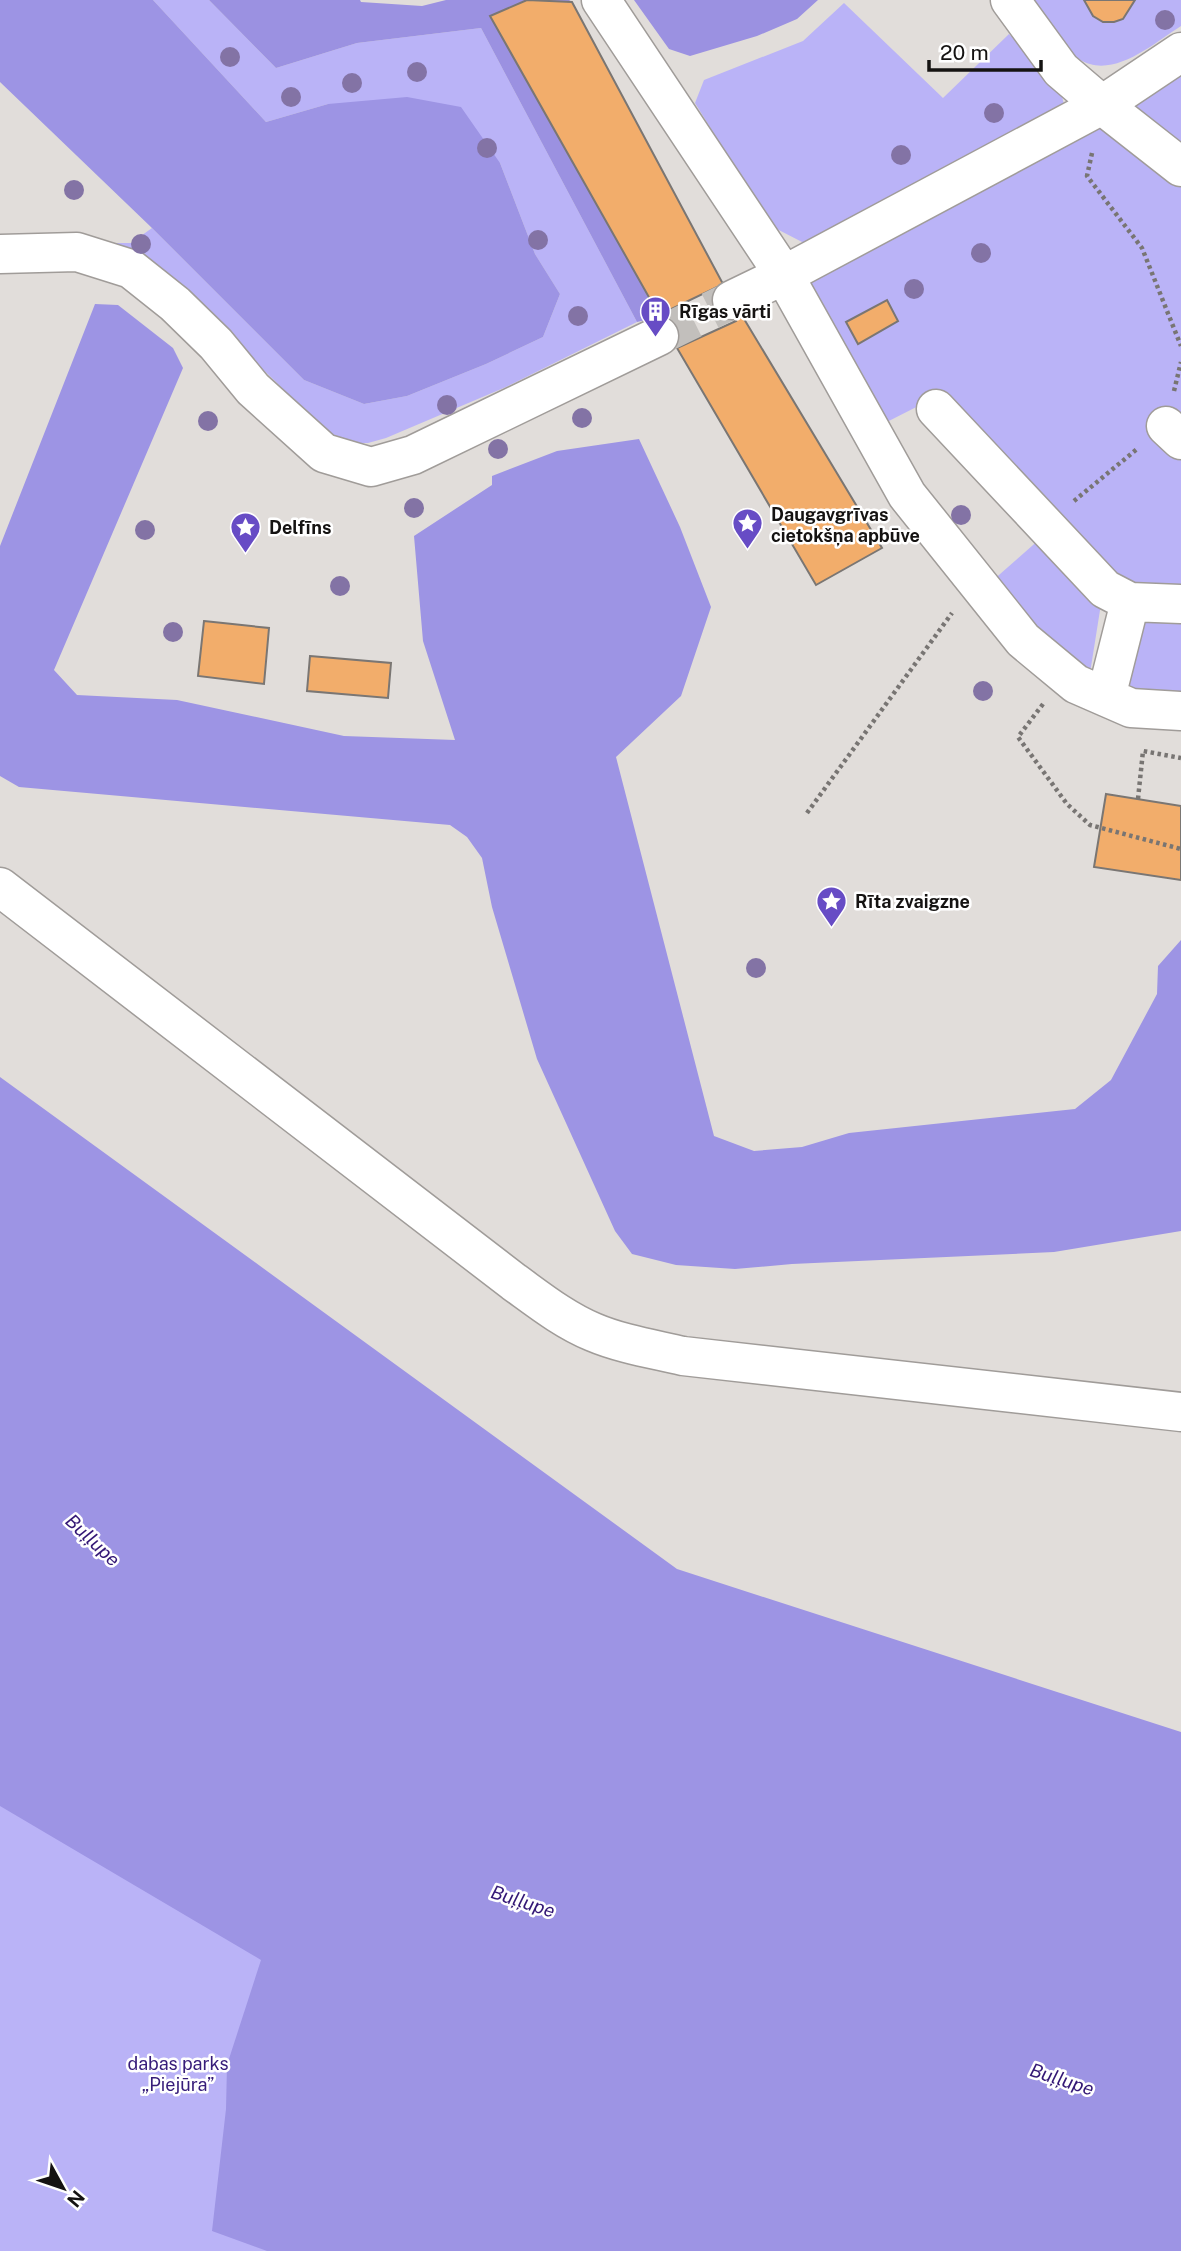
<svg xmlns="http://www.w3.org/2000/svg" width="1181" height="2251" viewBox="0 0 1181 2251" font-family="'Public Sans',sans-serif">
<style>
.green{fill:#bab3f7}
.forest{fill:#9b91e1}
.water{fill:#9d94e4}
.building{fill:#f2ad6b;stroke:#7a7673;stroke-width:2}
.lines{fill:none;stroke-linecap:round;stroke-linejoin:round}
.minor-tunnel{stroke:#c2bfbc;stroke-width:38;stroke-dasharray:38 19;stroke-linecap:butt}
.minor-casing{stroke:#a09c99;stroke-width:41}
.path{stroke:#787573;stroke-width:4.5;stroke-dasharray:3.5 3.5;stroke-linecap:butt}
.minor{stroke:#fff;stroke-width:38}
.tree{fill:#8373a5}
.labels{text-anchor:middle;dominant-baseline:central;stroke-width:5;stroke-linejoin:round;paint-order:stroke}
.poi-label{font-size:18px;font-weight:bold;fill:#151312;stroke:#fff;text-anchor:start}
.park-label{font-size:18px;fill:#361c79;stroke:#fff}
.water-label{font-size:19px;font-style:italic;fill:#331775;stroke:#fff}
</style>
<rect width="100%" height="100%" fill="#e1ddda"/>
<!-- green -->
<path class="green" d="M153 0H209L276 68 357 43 481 28 637 322 506 387 386 438 368 443H350L321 429 275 381 208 317 94 243H131L152 228 304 380 364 404 407 396 486 364 543 337 560 294 535 254 500 163 328 104 266 122Z
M1023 0H1181V26C1154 43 1112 81 1079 59 1059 47 1039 18 1023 0Z
M844 3 943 98 1009 34 1060 87 1064 105 806 244 771 226 695 103 704 80 803 41Z
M1181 63V155L1132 117 1141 90Z
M1092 122 1181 176V695L1118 692 1108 583 936 397 879 426 804 295 813 271Z
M1041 538 1101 604 1090 673 1079 679 991 582Z
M0 1775 927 2251H0Z"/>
<!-- forest -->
<path class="forest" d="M209 0H360L361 2 422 6 446 0H569L572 2 723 284 650 319 637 322 481 28 357 43 276 68Z
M634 0H818L797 19 757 36 690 56 669 49Z"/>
<!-- water -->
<path class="water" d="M0 0H153L266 122 328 104 407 97 461 107 500 163 535 254 560 294 543 337 486 364 407 396 364 404 304 380 152 228 0 82Z
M95 304 118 305 173 348 183 368 54 670 77 695 177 700 344 736 455 740 423 641 414 536 492 485V476L557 451 639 439 680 527 711 607 681 696 616 757 714 1136 754 1151 802 1147 849 1133 1075 1109 1111 1080 1157 994 1158 966 1181 940V1231L1054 1252 792 1264 735 1269 676 1265 632 1254 615 1231 537 1059 492 907 482 858 467 837 450 825 19 787 0 776V546Z
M0 1077 677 1569 1181 1732V2251H267L212 2231 226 2109 227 2065 261 1960 0 1806Z"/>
<!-- building -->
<path class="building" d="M527 0 572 2 723 284 882 548 816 585 677 348 736 321 717 287 659 315 490 16Z
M1084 0H1135L1123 19 1114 22H1103L1093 16Z
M887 300 898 321 858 344 846 322Z
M204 621 269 628 264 684 198 676Z
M310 656 391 663 388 698 307 691Z
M1106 794 1181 806V880L1094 867Z"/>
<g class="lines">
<!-- minor-tunnel -->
<path class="minor-tunnel" d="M659 336 732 300"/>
<defs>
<path id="minor" d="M601 0 784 275 907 495 1023 640 1076 684 1131 708 1181 711
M1010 0 1061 70 1102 105 1181 52
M0 254 77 252 131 269 175 304 216 344 253 389 324 453 371 467 413 455 659 336
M732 300 784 275 1102 105 1181 167
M936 409 1105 589 1130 602 1181 604
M1166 426 1181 440
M1106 697 1130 602
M0 887 514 1282C539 1300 564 1320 593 1332 621 1344 653 1349 683 1356L1181 1412"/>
</defs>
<!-- minor casing -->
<use href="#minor" class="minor-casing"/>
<!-- path -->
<path class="path" d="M1092 153 1087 176 1142 248 1181 346
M1174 391 1181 362
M1074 501 1137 449
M1043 704 1018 737 1067 804 1090 825 1181 849
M1138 799 1143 751 1181 758
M807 813 952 613"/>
<!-- minor -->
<use href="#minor" class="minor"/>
</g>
<!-- trees -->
<g class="tree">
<circle cx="1165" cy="20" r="10"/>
<circle cx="230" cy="57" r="10"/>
<circle cx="417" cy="72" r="10"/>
<circle cx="352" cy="83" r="10"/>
<circle cx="291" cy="97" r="10"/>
<circle cx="994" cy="113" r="10"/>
<circle cx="487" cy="148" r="10"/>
<circle cx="901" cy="155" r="10"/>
<circle cx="74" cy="190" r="10"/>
<circle cx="538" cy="240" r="10"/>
<circle cx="141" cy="244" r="10"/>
<circle cx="981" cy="253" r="10"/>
<circle cx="914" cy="289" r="10"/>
<circle cx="578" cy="316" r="10"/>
<circle cx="447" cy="405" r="10"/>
<circle cx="582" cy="418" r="10"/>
<circle cx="208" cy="421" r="10"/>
<circle cx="498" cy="449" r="10"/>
<circle cx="414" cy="508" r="10"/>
<circle cx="961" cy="515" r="10"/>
<circle cx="145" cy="530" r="10"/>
<circle cx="340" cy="586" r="10"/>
<circle cx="173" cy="632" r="10"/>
<circle cx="983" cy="691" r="10"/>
<circle cx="756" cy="968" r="10"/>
</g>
<!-- icons -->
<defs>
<symbol id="building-pin" viewBox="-11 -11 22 30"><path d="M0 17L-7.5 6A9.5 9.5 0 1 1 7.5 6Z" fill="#674cc5" stroke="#fff"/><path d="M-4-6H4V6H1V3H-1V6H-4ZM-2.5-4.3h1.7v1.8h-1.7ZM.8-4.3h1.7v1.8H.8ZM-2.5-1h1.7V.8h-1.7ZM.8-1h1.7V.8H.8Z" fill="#fff"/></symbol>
<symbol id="sight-pin" viewBox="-11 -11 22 30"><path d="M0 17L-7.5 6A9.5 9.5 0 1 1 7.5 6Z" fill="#674cc5" stroke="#fff"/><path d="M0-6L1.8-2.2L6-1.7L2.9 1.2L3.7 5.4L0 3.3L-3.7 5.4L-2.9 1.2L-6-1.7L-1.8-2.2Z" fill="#fff"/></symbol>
</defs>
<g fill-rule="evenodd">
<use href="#building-pin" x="638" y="294" width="35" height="47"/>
<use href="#sight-pin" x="730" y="506" width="35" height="47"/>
<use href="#sight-pin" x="228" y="510" width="35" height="47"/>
<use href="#sight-pin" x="814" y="884" width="35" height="47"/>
</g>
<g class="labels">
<!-- poi labels -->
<g class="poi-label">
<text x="679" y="311">Rīgas vārti</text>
<text x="771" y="514">Daugavgrīvas<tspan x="771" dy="21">cietokšņa apbūve</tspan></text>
<text x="269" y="527">Delfīns</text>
<text x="855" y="901">Rīta zvaigzne</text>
</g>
<!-- park labels -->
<g class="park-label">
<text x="178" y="2063">dabas parks<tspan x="178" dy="21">„Piejūra”</tspan></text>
</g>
<!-- water labels -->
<g class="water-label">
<text transform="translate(93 1540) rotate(43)">Buļļupe</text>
<text transform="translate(523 1901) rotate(18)">Buļļupe</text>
<text transform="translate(1062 2079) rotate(18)">Buļļupe</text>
</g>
</g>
<!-- north arrow -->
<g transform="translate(63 2188) rotate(130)" stroke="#ffffff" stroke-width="5" paint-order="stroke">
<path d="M0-5L12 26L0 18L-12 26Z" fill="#151312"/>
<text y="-10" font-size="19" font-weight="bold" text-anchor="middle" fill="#151312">N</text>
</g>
<!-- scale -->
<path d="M929 60v10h112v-10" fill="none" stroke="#151312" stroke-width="3.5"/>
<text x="940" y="60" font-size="21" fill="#151312" stroke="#ffffff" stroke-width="5" paint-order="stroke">20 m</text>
</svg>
